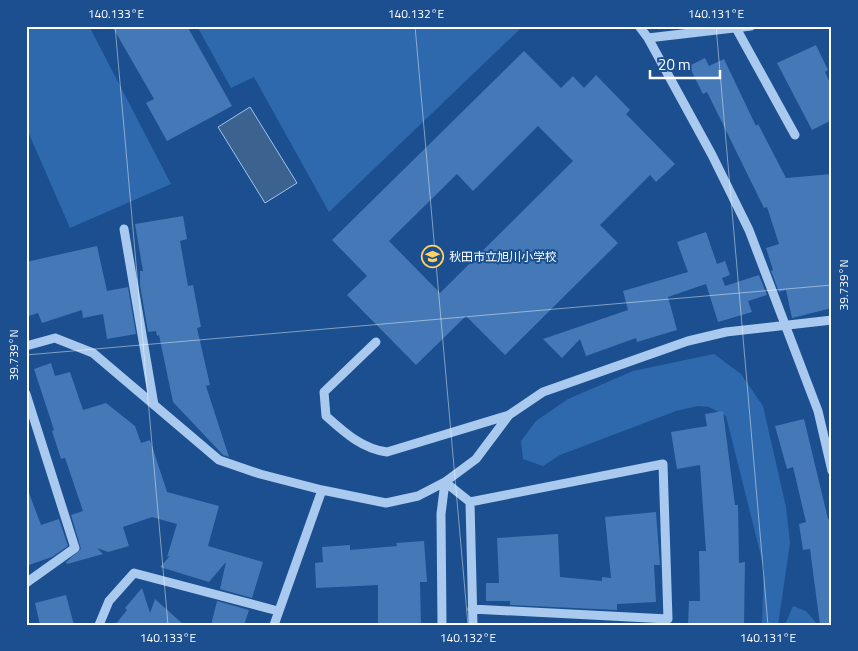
<svg xmlns="http://www.w3.org/2000/svg" width="858" height="651" viewBox="0 0 858 651" font-family="'Titillium Web','Noto Sans JP',sans-serif">
<style>
.green{fill:#2e69ad}
.water{fill:#3c6290;stroke:#9cc4f0}
.building{fill:#4478b7;fill-rule:evenodd}
.lines{fill:none;stroke-linecap:round;stroke-linejoin:round}
.minor{stroke:#a9c9ee;stroke-width:9}
.ticks{fill:none;stroke:#fff;stroke-width:1;stroke-opacity:0.45}
.labels{text-anchor:middle;dominant-baseline:central;stroke-width:4;stroke-linejoin:round;paint-order:stroke}
.poi-label{font-size:12px;fill:#fff;stroke:#1b4f8f;text-anchor:start}
.neatline{fill:none;stroke:#fff;stroke-width:2}
.ticks-label{font-size:12px;text-anchor:middle;fill:#fff}
</style>
<rect width="100%" height="100%" fill="#1b4f8f"/>
<!-- green -->
<path class="green" d="M26 26H89L171 184 70 228 26 127Z
M197 26H523L329 212 254 77 231 88Z
M714 354 741 374 763 406 786 507 790 543 778 625H762L764 568 726 416 709 407 698 406 676 411 560 455 543 466 523 459 521 441 536 421 568 399 633 371Z
M793 606 806 611 818 625H785Z"/>
<!-- water -->
<path class="water" d="M250 107 297 183 265 203 218 127Z"/>
<!-- building -->
<path class="building" d="M112 26H187L232 106 167 141 146 103 154 99Z
M816 45 828 70 825 72 832 87V120L812 130 777 63Z
M524 51 561 88 573 76 584 88 596 75 630 110 626 114 675 164 656 182 650 175 600 225 618 243 505 355 466 316 416 365 347 295 367 276 332 240ZM538 126 573 161 440 293 389 241 457 174 473 191Z
M705 58 709 66 724 59 756 126 758 124 786 178 832 174V308L792 318 786 290 779 292 771 271 773 270 766 248 779 244 767 207 764 208 707 92 703 94 689 66Z
M183 216 187 239 180 241 188 286 193 285 201 327 197 328 210 385 206 386 229 457 223 455 173 402 159 335 157 336 156 331 148 332 140 285V271H143L135 224Z
M706 232 717 264 725 261 730 275 722 278 725 286 759 275 767 295 748 301 752 312 718 322 706 284 668 297 677 330 637 342 636 338 586 356 580 339 562 358 543 339 628 310 623 291 688 272 677 242Z
M97 246 107 291 128 287 136 334 107 339 103 314 83 318 82 310 42 323 38 313 26 317V262Z
M51 363 55 376 70 372 83 410 106 403 135 426 141 443 150 440 167 492 219 506 208 546 263 562 252 598 220 589 226 562 209 582 160 567 170 556 167 557 177 524 152 517 123 527 129 546 108 552 97 548 103 554 67 564 66 562 81 549 71 515 83 511 65 458 61 459 52 431 54 430 34 369Z
M723 411 735 505H738L739 563 745 562 744 625H688L689 601H700L699 551H706L700 465 677 469 671 432 707 426 705 414Z
M804 419 828 519 832 518V624L820 625 810 549 803 550 799 524 806 522 793 467 787 469 775 426Z
M26 493H29L41 525 59 519 68 546 52 557 26 566Z
M656 512 660 565H654L656 602 617 604V610L510 605V601H486V583H499L497 538 558 534 560 577 602 581V577L611 578 605 517Z
M424 541 427 582H420L421 625H378V585L316 588 315 563 323 562 322 547 350 545V550L397 546 396 543Z
M142 588 150 613 155 599 184 625H115L127 610 125 608Z
M66 595 74 625H40L35 603Z
M217 601 249 610 244 625H211Z"/>
<g class="lines">
<!-- minor -->
<path class="minor" d="M639 26 648 38 712 155 749 230 818 411 832 471
M736 28 795 135
M648 38 751 26
M124 229 154 405
M376 342 324 392 326 416C344 432 362 449 387 452L509 415
M26 346 55 338 93 353 219 460 260 474 322 490 386 503 418 496 445 482 476 459 509 415 543 392 688 341 726 332 832 320
M26 394 75 548 26 583
M445 482 470 502 473 625
M470 502 663 464 668 619 472 609
M99 625 109 601 134 573 278 611
M274 625 322 490
M442 625 441 514 445 482"/>
</g>
<!-- ticks -->
<path class="ticks" d="M115 26 168 625M415 26 468 625M716 26 768 625M26 355 832 285"/>
<!-- icons -->
<defs>
<symbol id="school-ring" viewBox="-11 -11 22 22"><circle r="9.5" fill="#1b4f8f" stroke="#ffd166" stroke-width="1.5"/><path d="M0-5L7-2L0 1L-7-2ZM-4 1L0 2.5L4 1V4Q0 6-4 4Z" fill="#ffd166"/></symbol>
</defs>
<g fill-rule="evenodd">
<use href="#school-ring" x="420" y="244" width="25" height="25"/>
</g>
<g class="labels">
<!-- poi labels -->
<g class="poi-label">
<text x="449" y="256">秋田市立旭川小学校</text>
</g>
</g>
<!-- border -->
<rect width="858" height="651" fill="none" stroke="#1b4f8f" stroke-width="55"/>
<!-- scale -->
<path d="M650 70v8h70v-8" fill="none" stroke="#ffffff" stroke-width="2.5"/>
<text x="658" y="70" font-size="15" fill="#ffffff" stroke="#1b4f8f" stroke-width="4" paint-order="stroke">20 m</text>
<rect x="28" y="28" width="802" height="596" class="neatline"/>
<g class="ticks-label">
<text x="116" y="18">140.133°E</text>
<text x="416" y="18">140.132°E</text>
<text x="716" y="18">140.131°E</text>
<text transform="translate(844 285) rotate(-90)" y="4">39.739°N</text>
<text transform="translate(14 355) rotate(-90)" y="4">39.739°N</text>
<text x="168" y="642">140.133°E</text>
<text x="468" y="642">140.132°E</text>
<text x="768" y="642">140.131°E</text>
</g>
</svg>
